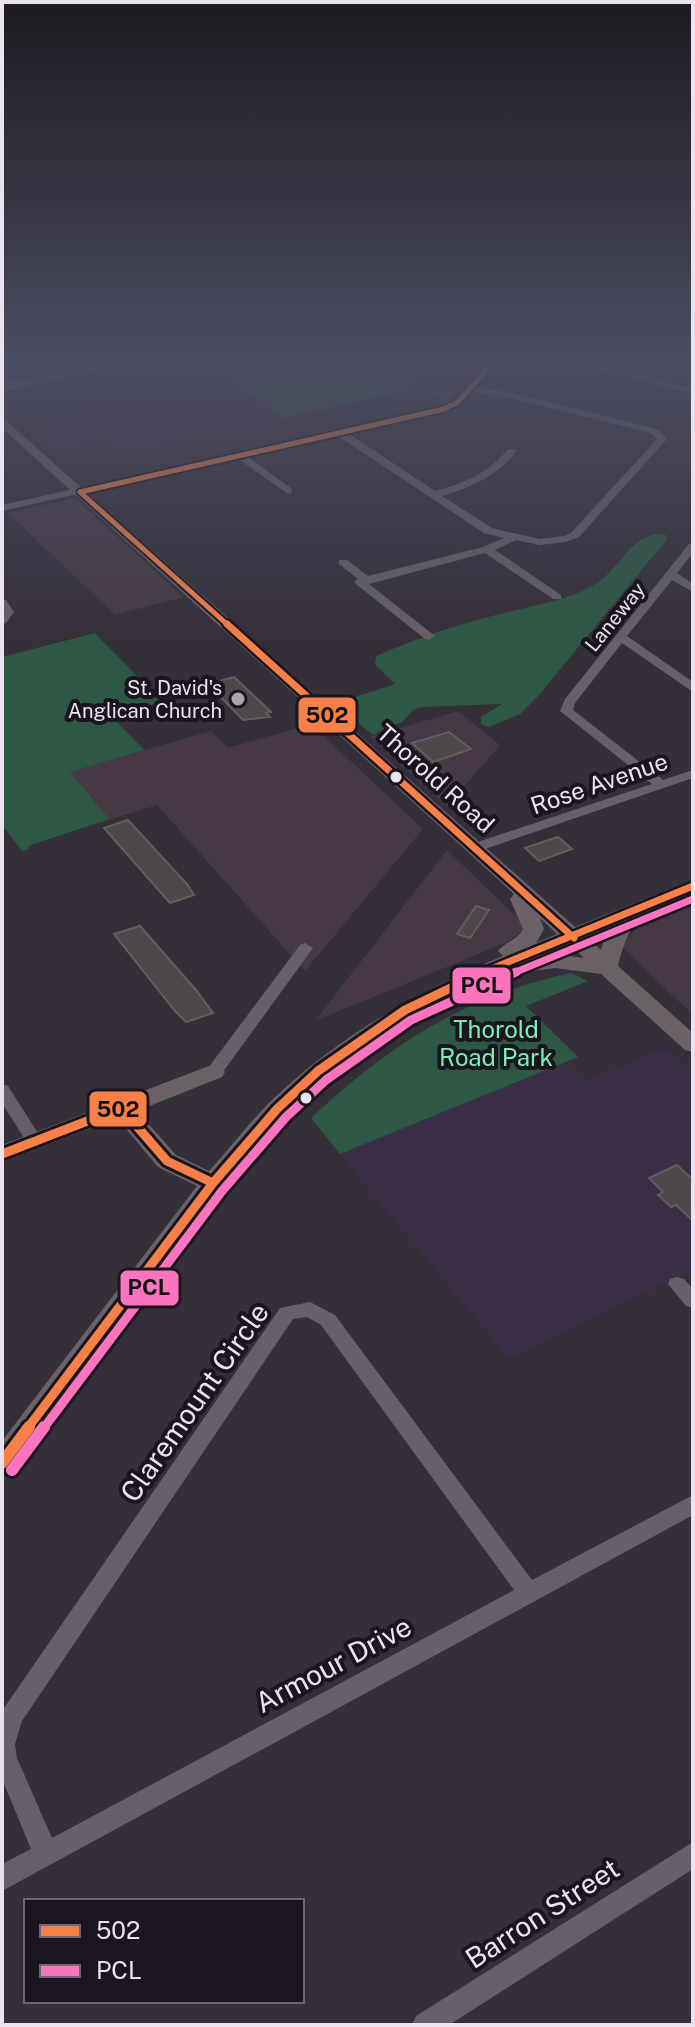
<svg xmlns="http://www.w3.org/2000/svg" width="695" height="2027" viewBox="0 0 695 2027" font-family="'Public Sans',sans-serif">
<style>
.commercial{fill:#463945}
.built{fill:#3d2e47}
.green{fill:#2d5843}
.building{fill:#4f484a;stroke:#645d5f;stroke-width:2}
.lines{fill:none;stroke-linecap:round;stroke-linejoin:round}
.street{fill:#656069;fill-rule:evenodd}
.secondary{fill:#6b6267;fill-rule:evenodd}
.bus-1-far3-casing{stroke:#1b151f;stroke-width:9}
.bus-1-far2-casing{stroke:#1b151f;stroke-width:12}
.bus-1-far1-casing{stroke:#1b151f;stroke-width:15}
.bus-1-casing{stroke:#1b151f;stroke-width:18}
.bus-2-far2-casing{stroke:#1b151f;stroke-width:12}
.bus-2-far1-casing{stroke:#1b151f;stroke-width:15}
.bus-2-casing{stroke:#1b151f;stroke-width:18}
.bus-1-far3{stroke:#f78048;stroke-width:5}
.bus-1-far2{stroke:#f78048;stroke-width:7}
.bus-1-far1{stroke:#f78048;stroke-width:9}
.bus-1{stroke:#f78048;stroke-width:12}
.bus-2-far2{stroke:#fc73be;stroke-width:7}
.bus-2-far1{stroke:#fc73be;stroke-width:9}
.bus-2{stroke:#fc73be;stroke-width:12}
.poi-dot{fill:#aba4b0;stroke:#1b151f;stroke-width:3}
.bus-dot{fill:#eae3f0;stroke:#1b151f;stroke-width:3}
.labels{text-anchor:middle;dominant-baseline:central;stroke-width:8;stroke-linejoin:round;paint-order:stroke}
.far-street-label{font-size:20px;fill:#eae3f0;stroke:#1b151f}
.far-poi-label{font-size:20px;fill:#eae3f0;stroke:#1b151f;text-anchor:end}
.street-label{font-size:24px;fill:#eae3f0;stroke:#1b151f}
.park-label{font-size:24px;fill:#7befb2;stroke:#1b151f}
.near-street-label{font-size:28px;fill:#eae3f0;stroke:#1b151f}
.line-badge{stroke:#1b151f;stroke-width:3}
.pale-badge-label{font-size:22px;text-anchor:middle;font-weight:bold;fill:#111}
</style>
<rect width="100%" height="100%" fill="#352f3a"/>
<!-- commercial -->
<path class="commercial" d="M75 498 183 597 115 615 8 513Z
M458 711 500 745 447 806 370 737Z
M311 724 423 829 305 971 157 805 25 846 2 791 211 731 228 748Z
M447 850 520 920 523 931 505 943 315 1021Z
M693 905V1015L621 946 635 930Z"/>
<!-- built -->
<path class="built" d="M218 373 284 418 124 454 107 439 52 451 35 435 89 423 66 404Z
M666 1048 693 1072V1270L509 1359 340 1154 564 1063 583 1082Z"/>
<!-- green -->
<path class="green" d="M274 361H434L412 385 455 391 447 400 415 389 284 418 218 373Z
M656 534 666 535 667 539 539 695 520 714 489 727 481 724V717L502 704 421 707 413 710 402 722 373 735 334 704 395 684 375 664 376 656C412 640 453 626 492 616 524 607 562 603 592 586 621 570 625 541 656 534Z
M95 633 162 702 112 717 144 750 70 772 109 819 28 846 29 849 22 851 2 825V657Z
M571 973 588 981 526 1006 578 1057 340 1154 311 1118C388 1046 466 995 571 973Z"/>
<!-- building -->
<path class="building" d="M234 677 271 712 266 713 270 717 243 720 208 684Z
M449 732 471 749 433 762 412 743Z
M128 820 187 884 194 895 170 903 104 828Z
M558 837 572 849 539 861 525 848Z
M476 906 489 910 470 938 457 934Z
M140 926 196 990 213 1013 186 1022 175 1011 114 934Z
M677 1165 693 1180V1221L676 1205 671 1207 658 1195 663 1192 649 1178Z"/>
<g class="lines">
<!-- street -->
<path class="street" d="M489 361H499L476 387 514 393 645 426 658 430 667 439 579 537 566 542 540 545 516 540 495 550 561 595V599H553L485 553 369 584 435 636 429 640 425 639 356 584 354 582 358 579 339 564V560H347L368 576 483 547 504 538 484 533 338 436 247 456 292 489V493L288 494 237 458 2 511V505L441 407 455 400ZM472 392 514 399 639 430 652 434 657 439 571 533 564 536 540 539 492 528 442 496C472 487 498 476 517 451L516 449H508C489 473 464 483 435 491L348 433 447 411 461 404Z
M565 361H580L693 388V394Z
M693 543V553L677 573 693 584V592L672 580 627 636 693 682V692L622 643 575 703 573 710 663 780 693 770V778L479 851H469L467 848 469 845 652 784 560 711 565 699 689 544Z
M2 599 6 600 14 612 6 623 2 624Z
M305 943 313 948 220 1076H208L206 1072 208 1068 300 945Z
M2 1084 8 1086 41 1138 44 1142 41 1146H29L2 1103Z
M677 1277 684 1279 693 1289V1308L686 1306 668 1284 670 1279Z
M310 1302 335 1315 532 1580 693 1495V1515L2 1891V1864L31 1849 2 1779 4 1708 280 1308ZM307 1317 321 1325 514 1590 52 1838 17 1758 15 1744 22 1721 293 1319Z
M693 1842V1869L449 2025H412L416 2016Z"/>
<!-- secondary -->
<path class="secondary" d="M118 361H141L2 392V384Z
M2 417 575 927 693 880V893C646 912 631 913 618 966L693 1033V1052L685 1050 601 974 555 968 524 972 515 967 413 1015 326 1076 285 1115 222 1189 12 1471 2 1475V1441L197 1186 158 1167 117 1118 2 1162V1145L214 1064 222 1067 225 1072 222 1077 137 1111 176 1155 209 1171C230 1148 249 1123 270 1102 337 1037 418 991 503 956L498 951C505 942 518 940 523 929L510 899 514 894 2 428ZM540 918 557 934 536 943 544 929ZM612 927 605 936 601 950 586 937ZM569 944 584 958 555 954 540 956Z"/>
<defs>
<path id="bus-1-far3" d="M80 492 229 626
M80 492 444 409 458 402 494 361"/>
<path id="bus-1-far2" d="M227 624 574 938
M479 974 693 886"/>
<path id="bus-1-far1" d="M2 1154 121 1108 167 1161 213 1183
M27 1429 213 1183 277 1109 318 1071 405 1010 484 972"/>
<path id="bus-1" d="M2 1463 29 1427"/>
<path id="bus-2-far2" d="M511 974 693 899"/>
<path id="bus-2-far1" d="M43 1429 222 1191 286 1117 326 1080 411 1020 516 972"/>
<path id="bus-2" d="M12 1470 44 1427"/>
</defs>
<!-- bus-1-far3 casing -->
<use href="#bus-1-far3" class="bus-1-far3-casing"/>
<!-- bus-1-far2 casing -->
<use href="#bus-1-far2" class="bus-1-far2-casing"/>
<!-- bus-1-far1 casing -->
<use href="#bus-1-far1" class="bus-1-far1-casing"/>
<!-- bus-1 casing -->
<use href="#bus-1" class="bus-1-casing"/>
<!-- bus-2-far2 casing -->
<use href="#bus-2-far2" class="bus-2-far2-casing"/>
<!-- bus-2-far1 casing -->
<use href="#bus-2-far1" class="bus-2-far1-casing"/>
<!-- bus-2 casing -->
<use href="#bus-2" class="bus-2-casing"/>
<!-- bus-1-far3 -->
<use href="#bus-1-far3" class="bus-1-far3"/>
<!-- bus-1-far2 -->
<use href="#bus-1-far2" class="bus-1-far2"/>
<!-- bus-1-far1 -->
<use href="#bus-1-far1" class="bus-1-far1"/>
<!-- bus-1 -->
<use href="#bus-1" class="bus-1"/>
<!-- bus-2-far2 -->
<use href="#bus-2-far2" class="bus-2-far2"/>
<!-- bus-2-far1 -->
<use href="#bus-2-far1" class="bus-2-far1"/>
<!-- bus-2 -->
<use href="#bus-2" class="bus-2"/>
</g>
<!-- sky -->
<linearGradient id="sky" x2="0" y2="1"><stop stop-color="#1d1a20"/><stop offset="0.56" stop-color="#4b4d60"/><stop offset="1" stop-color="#4b4d60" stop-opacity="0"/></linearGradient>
<rect width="695" height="645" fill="url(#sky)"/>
<!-- markers -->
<circle class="poi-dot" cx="238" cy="699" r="8"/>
<g class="bus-dot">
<circle cx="396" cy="777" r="7"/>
<circle cx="306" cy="1098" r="7"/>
</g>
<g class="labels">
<!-- far-street labels -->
<g class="far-street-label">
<text transform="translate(615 617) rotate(-51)">Laneway</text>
</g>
<!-- far-poi labels -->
<g class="far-poi-label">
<text x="222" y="688">St. David's<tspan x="222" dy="23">Anglican Church</tspan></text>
</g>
<!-- street labels -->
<g class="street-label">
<text transform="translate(436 778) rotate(42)">Thorold Road</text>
<text transform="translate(599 783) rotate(-19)">Rose Avenue</text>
</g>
<!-- park labels -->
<g class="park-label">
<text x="496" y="1029">Thorold<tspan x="496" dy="28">Road Park</tspan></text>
</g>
<!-- near-street labels -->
<g class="near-street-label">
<text transform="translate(194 1402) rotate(-55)">Claremount Circle</text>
<text transform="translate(333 1664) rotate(-28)">Armour Drive</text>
<text transform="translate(542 1913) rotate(-33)">Barron Street</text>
</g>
</g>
<g class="line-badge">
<rect x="297" y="696" width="60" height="38" rx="8" fill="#f78048"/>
<rect x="451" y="966" width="61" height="39" rx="8" fill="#fc73be"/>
<rect x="88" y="1090" width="60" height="38" rx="8" fill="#f78048"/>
<rect x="119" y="1269" width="61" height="38" rx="8" fill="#fc73be"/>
</g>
<g class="pale-badge-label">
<text x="327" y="723">502</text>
<text x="482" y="993">PCL</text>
<text x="118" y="1117">502</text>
<text x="149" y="1295">PCL</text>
</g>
<!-- border -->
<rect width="695" height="2027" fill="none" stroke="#eae3f0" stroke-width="8"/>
<!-- legend -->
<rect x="24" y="1899" width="280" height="104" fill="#1b151f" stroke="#6e6773" stroke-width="2"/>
<rect x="40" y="1925" width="40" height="12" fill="#f78048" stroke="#6e6773" stroke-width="2"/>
<text x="96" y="1939" font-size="24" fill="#eae3f0">502</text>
<rect x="40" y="1965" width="40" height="12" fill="#fc73be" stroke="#6e6773" stroke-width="2"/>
<text x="96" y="1979" font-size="24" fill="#eae3f0">PCL</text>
</svg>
